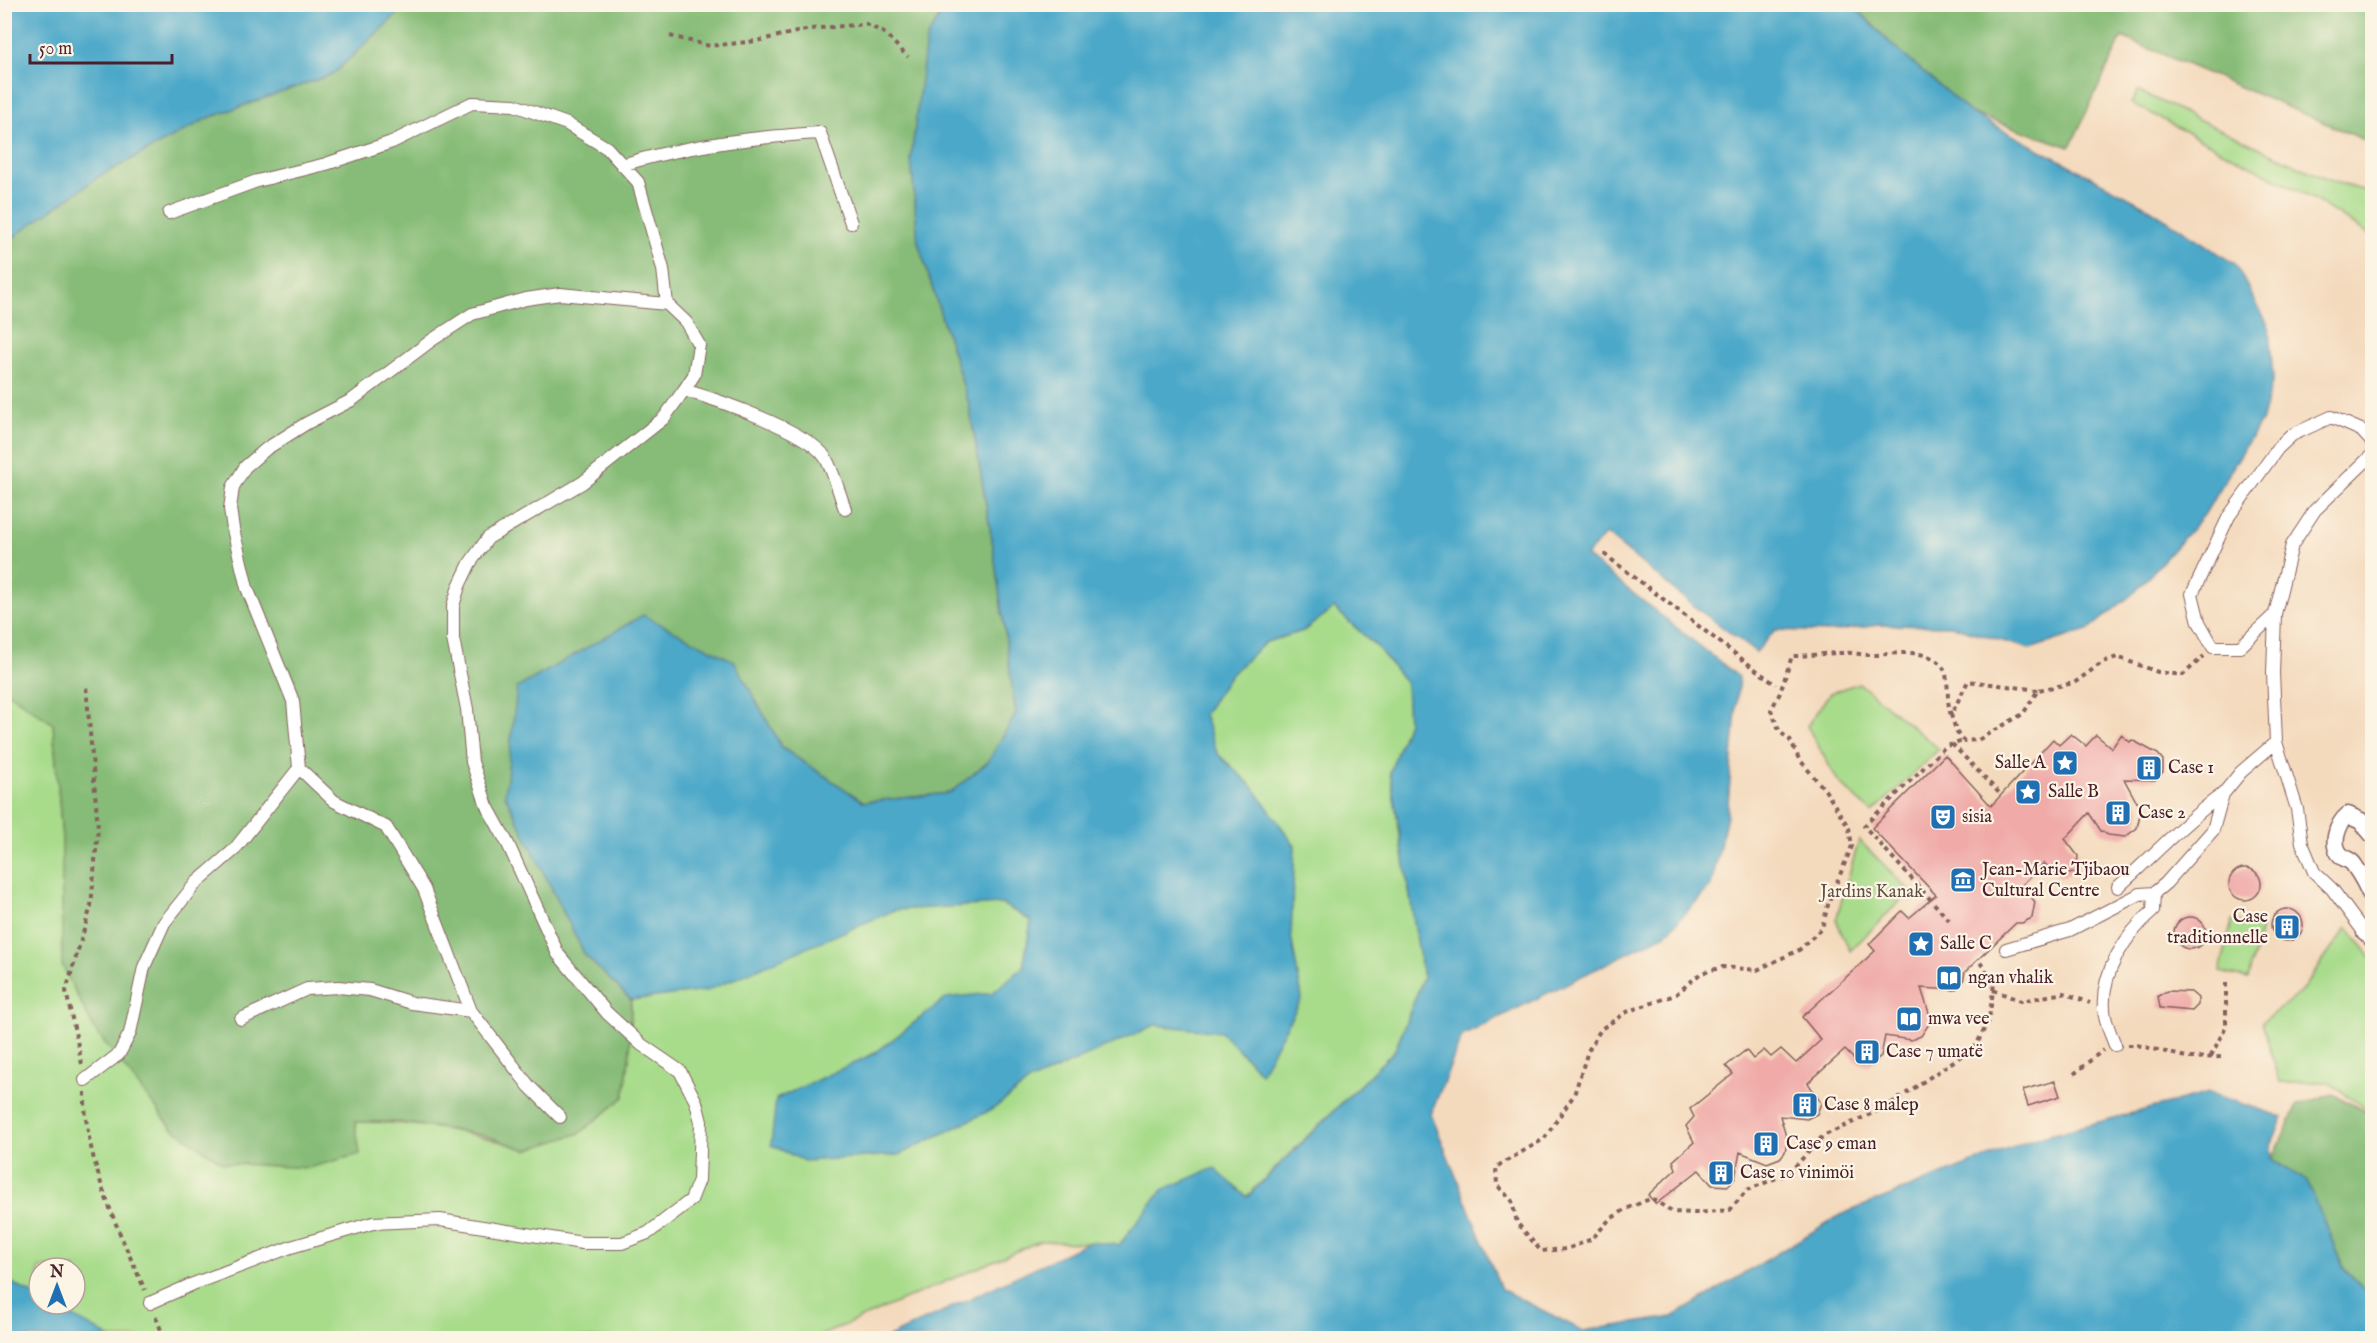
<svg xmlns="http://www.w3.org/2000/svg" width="2377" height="1343" viewBox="0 0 2377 1343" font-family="'IM FELL English',serif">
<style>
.green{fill:#a8dc8b;stroke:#797e5b;stroke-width:1.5;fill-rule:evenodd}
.forest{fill:#86bc77;stroke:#686e51;stroke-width:1.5}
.water{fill:#4ba8c9;stroke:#4a647a;stroke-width:1.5}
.building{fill:#f0aaa8}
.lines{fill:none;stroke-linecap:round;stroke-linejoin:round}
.service-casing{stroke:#86605e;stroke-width:14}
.pedestrian-casing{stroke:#86605e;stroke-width:19}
.path{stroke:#86605e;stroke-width:4;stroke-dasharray:4.5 4.5;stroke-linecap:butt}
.service{stroke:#fff;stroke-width:12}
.pedestrian{stroke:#fff;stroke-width:16}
.labels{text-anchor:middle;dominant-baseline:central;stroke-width:4.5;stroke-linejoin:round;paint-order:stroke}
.poi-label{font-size:18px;fill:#4a1f2b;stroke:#fcf5e5;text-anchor:start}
.park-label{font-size:18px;fill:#624e43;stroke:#fcf5e5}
</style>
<rect width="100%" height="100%" fill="#fcf5e5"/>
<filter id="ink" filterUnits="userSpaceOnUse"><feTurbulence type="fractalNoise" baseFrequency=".0167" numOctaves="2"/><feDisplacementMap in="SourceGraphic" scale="12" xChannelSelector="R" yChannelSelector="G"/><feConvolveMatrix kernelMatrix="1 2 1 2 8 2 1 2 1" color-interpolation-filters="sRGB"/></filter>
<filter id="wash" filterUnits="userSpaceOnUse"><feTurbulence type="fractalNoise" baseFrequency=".008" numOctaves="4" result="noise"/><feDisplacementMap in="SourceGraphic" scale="24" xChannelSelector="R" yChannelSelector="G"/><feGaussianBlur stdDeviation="1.35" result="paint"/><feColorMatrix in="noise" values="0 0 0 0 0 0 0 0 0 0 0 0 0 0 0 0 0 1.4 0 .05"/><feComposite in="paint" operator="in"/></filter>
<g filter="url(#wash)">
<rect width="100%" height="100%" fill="#f4dabd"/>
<!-- green -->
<path class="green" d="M946 5 1204 713 1231 674 1266 642 1303 631 1334 608 1377 647 1406 683 1408 722 1390 772 1423 978 1395 1050 1246 1197 1162 1190 1119 1245 1040 1241 815 1338H5L4 690 53 723 62 838 355 1122C414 1122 471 1131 527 1150L624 1097 630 1050 631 1000 585 955 505 795 643 615ZM39 1268H75V1304H39Z
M2138 91 2326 179 2372 193V236L2310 197 2131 103Z
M1859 683 1939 749 1872 813 1838 781 1807 726 1830 693Z
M1859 840 1910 891 1850 951 1836 920Z
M2232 921 2261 928 2248 979 2220 972Z
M2347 927 2372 958V1113L2328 1082H2280L2262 1022 2301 992Z"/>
<!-- forest -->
<path class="forest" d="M407 5H946L926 40 918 242 969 404 993 546 1016 714 988 762 950 793 864 802 782 748 734 661 505 795 585 955 631 1000 630 1050 624 1097 580 1133 527 1150 484 1135 399 1122H355L360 1154 308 1168 223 1163 171 1127 94 1029 62 965V838L53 724 5 690 4 247 19 232 100 176 208 118 333 74Z
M1854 5H2372V143L2122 37 2070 147 1971 113 1892 45Z
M2333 1094 2372 1115V1298L2344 1269 2307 1181 2272 1160 2297 1105Z"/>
<!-- water -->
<path class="water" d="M5 4H407V5L333 74 208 118 100 176 20 232 5 247Z
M946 5H1853L1892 45 1971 113 2144 205 2235 264 2269 327 2273 378 2262 419 2204 515 2135 592 2088 630 2030 649 1952 626 1878 625 1831 632 1775 630 1756 652 1695 607 1606 534 1586 556 1739 677 1727 815 1711 886 1666 934 1462 1036 1431 1114 1501 1289 1583 1331 1673 1317 1840 1215 2034 1139 2209 1093 2283 1117 2271 1145 2272 1160 2307 1181 2344 1269 2372 1298V1338H887L1089 1242 1119 1245 1162 1190 1214 1168 1247 1197 1395 1050 1423 978 1390 772 1408 722 1406 683 1377 647 1334 608 1303 631 1266 642 1231 674 1204 714 1217 753 1253 787 1295 846 1291 935 1302 998 1261 1073 1221 1032 1155 1025 1029 1082 993 1109 899 1155 804 1161 771 1145 776 1099 875 1053 946 998 992 993 1023 967 1031 921 1002 904 895 910 706 991 631 1000 585 955 505 795 517 688 643 615 734 661 782 748 864 802 950 793 988 762 1016 714 993 546 969 404 918 242 911 158 926 40Z
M5 1279 39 1298V1304H50L106 1335 108 1338H5Z"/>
<g id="blocks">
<!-- building -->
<path class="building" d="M2071 734 2086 746 2096 735 2112 748 2121 735 2130 742 2132 740 2158 754 2163 760V772L2155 780 2124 779 2141 810 2137 828 2125 837 2108 835 2101 831 2089 813 2065 839 2078 856 2076 872 2060 877 2044 863 2022 885 2035 902 2032 918 2022 923H2016L1965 972 1963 982 1955 990 1921 988 1930 1016 1929 1024 1921 1036 1911 1040 1885 1036 1881 1056 1868 1066 1858 1063 1845 1050 1808 1083 1821 1103 1817 1114 1807 1119 1780 1116 1787 1140 1785 1152 1780 1158 1767 1163 1740 1152 1735 1178 1728 1186 1712 1185 1699 1170 1656 1204 1648 1195 1676 1169 1673 1161 1694 1142 1686 1126 1694 1117 1690 1109 1733 1074 1726 1066 1746 1050 1753 1059 1764 1050 1771 1057 1781 1049 1796 1063 1821 1040 1802 1017 1875 951 1869 944 1902 911 1909 918 1936 895 1872 828 1945 755 1991 806 2053 739 2059 745Z
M2229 884a16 16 0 1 1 32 0a16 16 0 1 1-32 0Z
M2271 925a16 16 0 1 1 32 0a16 16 0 1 1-32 0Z
M2174 933a16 16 0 1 1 32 0a16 16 0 1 1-32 0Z
M2167 991 2191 992 2198 998V1005L2192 1011 2160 1008 2158 996Z
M2055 1081 2060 1096 2028 1106 2023 1090Z"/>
</g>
</g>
<g filter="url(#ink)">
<use href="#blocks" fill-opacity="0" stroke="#86605e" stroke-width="1.5"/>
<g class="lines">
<defs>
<path id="service" d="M622 165C686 145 753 137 820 133L851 223
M169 213 257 181 326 164 392 142 472 103 514 105 567 124 607 148 638 182 663 269 667 304
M684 390C715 399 808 431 825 457 834 472 839 493 845 509
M2372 455 2315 510 2292 545 2275 614 2273 673 2276 742 2297 809 2302 843 2314 872 2332 889 2372 943
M2275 614 2240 647H2213L2199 622 2192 594 2229 516 2278 448 2292 435 2331 417 2361 430 2372 442
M299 768 334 801 386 827 424 889 471 1011 529 1086 560 1117
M2118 887C2153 856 2185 821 2223 794
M2006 949 2070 930 2140 894 2154 893 2166 883 2213 830 2223 794 2241 772 2276 742
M241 1019 307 989 338 987 370 990 412 1003 471 1011
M2115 1045C2111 1034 2104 1021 2104 1009 2101 972 2126 934 2153 911L2154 893
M85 1080 119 1054 130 1033 144 967 164 923 196 883 234 850 299 768 293 701 247 588 233 529 230 509 233 487 245 467 266 449 307 423 352 400 432 340 472 314 526 299 560 294 667 304 686 322 699 345 694 375 684 390 664 418 582 483 488 538 470 563 459 586 453 606V639L467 709 472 762 487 806 508 844 558 954 607 1013 642 1045 680 1071 696 1102 701 1122 699 1180 691 1200 648 1233 622 1243H582L440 1220 373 1223 291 1247 193 1284 150 1303"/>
<path id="pedestrian" d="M2372 834 2361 821 2348 815C2337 824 2329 847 2343 857 2347 860 2351 860 2354 865 2361 875 2368 887 2372 899
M2365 933 2372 926"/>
</defs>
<!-- service casing -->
<use href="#service" class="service-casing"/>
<!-- pedestrian casing -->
<use href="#pedestrian" class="pedestrian-casing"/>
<!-- path -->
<path class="path" d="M670 36 710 46 756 41 810 29 866 24 884 33 908 57
M1604 554 1776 685
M2038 690 1968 681 1951 715 1957 733 1964 741 1978 740 2023 714 2038 690 2074 683 2103 662 2117 657 2158 672 2183 675 2204 656
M1951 715C1945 699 1951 678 1942 666 1926 646 1892 655 1871 655 1862 655 1852 652 1843 653 1826 653 1809 656 1792 656L1780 693 1771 710 1780 732 1790 740 1799 759 1825 790 1849 828 1852 846 1829 901 1822 928 1799 950 1757 970 1723 967 1701 973 1675 995 1627 1012 1601 1029 1588 1051 1574 1095 1544 1139 1496 1167 1497 1185 1512 1201 1517 1223 1541 1251 1567 1249 1592 1239 1609 1220 1626 1209 1652 1198 1672 1212 1695 1213 1730 1210 1747 1190 1789 1173 1823 1136 1886 1107 1976 1046 1989 1019 1994 984 1978 959
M1952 744 2001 795
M1949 920 1864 826 1946 746 1964 741
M1993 990 2021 1001 2064 993 2090 1003
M2128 1045H2137L2190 1058 2222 1057
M2211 1056 2226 1026V981
M82 1064 66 991 91 906 98 828 86 685
M2074 1074 2103 1050
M85 1092C83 1156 119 1233 145 1290
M156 1317 164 1338"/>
<!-- service -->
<use href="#service" class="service"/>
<!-- pedestrian -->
<use href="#pedestrian" class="pedestrian"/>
</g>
</g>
<!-- icons -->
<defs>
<symbol id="sight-square" viewBox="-11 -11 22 22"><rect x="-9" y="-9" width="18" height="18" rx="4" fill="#1f6fb2" stroke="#fcf5e5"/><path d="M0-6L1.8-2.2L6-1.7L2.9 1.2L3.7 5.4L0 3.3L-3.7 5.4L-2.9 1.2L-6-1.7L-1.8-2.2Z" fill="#fff"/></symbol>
<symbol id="building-square" viewBox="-11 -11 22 22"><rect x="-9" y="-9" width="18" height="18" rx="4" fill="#1f6fb2" stroke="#fcf5e5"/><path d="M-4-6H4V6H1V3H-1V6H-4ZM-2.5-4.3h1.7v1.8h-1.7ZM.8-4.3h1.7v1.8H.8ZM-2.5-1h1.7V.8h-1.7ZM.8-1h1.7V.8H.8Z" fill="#fff"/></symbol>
<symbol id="theatre-square" viewBox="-11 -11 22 22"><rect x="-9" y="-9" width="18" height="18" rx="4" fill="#1f6fb2" stroke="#fcf5e5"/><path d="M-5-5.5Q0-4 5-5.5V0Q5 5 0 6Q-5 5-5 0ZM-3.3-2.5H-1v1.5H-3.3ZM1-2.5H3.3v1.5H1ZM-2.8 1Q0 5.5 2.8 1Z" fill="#fff"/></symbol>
<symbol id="museum-square" viewBox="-11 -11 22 22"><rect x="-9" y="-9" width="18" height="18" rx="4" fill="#1f6fb2" stroke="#fcf5e5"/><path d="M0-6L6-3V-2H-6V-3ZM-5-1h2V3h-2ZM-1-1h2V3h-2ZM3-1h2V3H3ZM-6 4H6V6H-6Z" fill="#fff"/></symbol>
<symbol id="library-square" viewBox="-11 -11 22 22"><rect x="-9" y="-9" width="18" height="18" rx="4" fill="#1f6fb2" stroke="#fcf5e5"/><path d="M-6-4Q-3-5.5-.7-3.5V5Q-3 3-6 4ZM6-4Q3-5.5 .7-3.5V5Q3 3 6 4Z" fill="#fff"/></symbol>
</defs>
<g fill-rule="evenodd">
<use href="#sight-square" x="2050" y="748" width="30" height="30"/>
<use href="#building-square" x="2134" y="753" width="30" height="30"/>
<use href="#sight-square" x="2013" y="777" width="30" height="30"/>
<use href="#building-square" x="2103" y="798" width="30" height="30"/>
<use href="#theatre-square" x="1928" y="802" width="30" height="30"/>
<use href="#museum-square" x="1948" y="865" width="30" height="30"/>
<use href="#building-square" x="2272" y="912" width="30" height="30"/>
<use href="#sight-square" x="1906" y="929" width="30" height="30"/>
<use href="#library-square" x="1934" y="963" width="30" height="30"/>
<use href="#library-square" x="1894" y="1004" width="30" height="30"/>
<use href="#building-square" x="1852" y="1037" width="30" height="30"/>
<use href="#building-square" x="1790" y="1090" width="30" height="30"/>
<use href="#building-square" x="1751" y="1129" width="30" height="30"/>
<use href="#building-square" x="1706" y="1158" width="30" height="30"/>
</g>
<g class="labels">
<!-- poi labels -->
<g class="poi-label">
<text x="2046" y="763" text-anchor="end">Salle A</text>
<text x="2168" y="768">Case 1</text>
<text x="2048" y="792">Salle B</text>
<text x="2138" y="813">Case 2</text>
<text x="1962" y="817">sisia</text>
<text x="1982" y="870">Jean-Marie Tjibaou<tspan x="1982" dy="21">Cultural Centre</tspan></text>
<text x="2268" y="917" text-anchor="end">Case<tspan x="2268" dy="21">traditionnelle</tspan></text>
<text x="1940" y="944">Salle C</text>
<text x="1968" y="978">ngan vhalik</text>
<text x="1928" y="1019">mwa vee</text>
<text x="1886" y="1052">Case 7 umatë</text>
<text x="1824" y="1105">Case 8 malep</text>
<text x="1786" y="1144">Case 9 eman</text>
<text x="1740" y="1173">Case 10 vinimöi</text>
</g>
<!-- park labels -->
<g class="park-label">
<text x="1872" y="892">Jardins Kanak</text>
</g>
</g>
<!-- margin -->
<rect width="2377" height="1343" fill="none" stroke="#fcf5e5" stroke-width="24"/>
<!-- north arrow -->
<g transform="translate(57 1286)"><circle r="28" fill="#fcf5e5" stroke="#b59f9b" stroke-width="1.5"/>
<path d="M0-4.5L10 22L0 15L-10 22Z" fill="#1f6fb2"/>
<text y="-9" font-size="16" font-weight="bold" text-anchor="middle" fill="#4a1f2b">N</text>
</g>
<!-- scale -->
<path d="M30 54v9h142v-9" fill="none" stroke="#4a1f2b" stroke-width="3"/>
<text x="39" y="54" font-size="18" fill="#4a1f2b" stroke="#fcf5e5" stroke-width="4.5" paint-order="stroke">50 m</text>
</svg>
